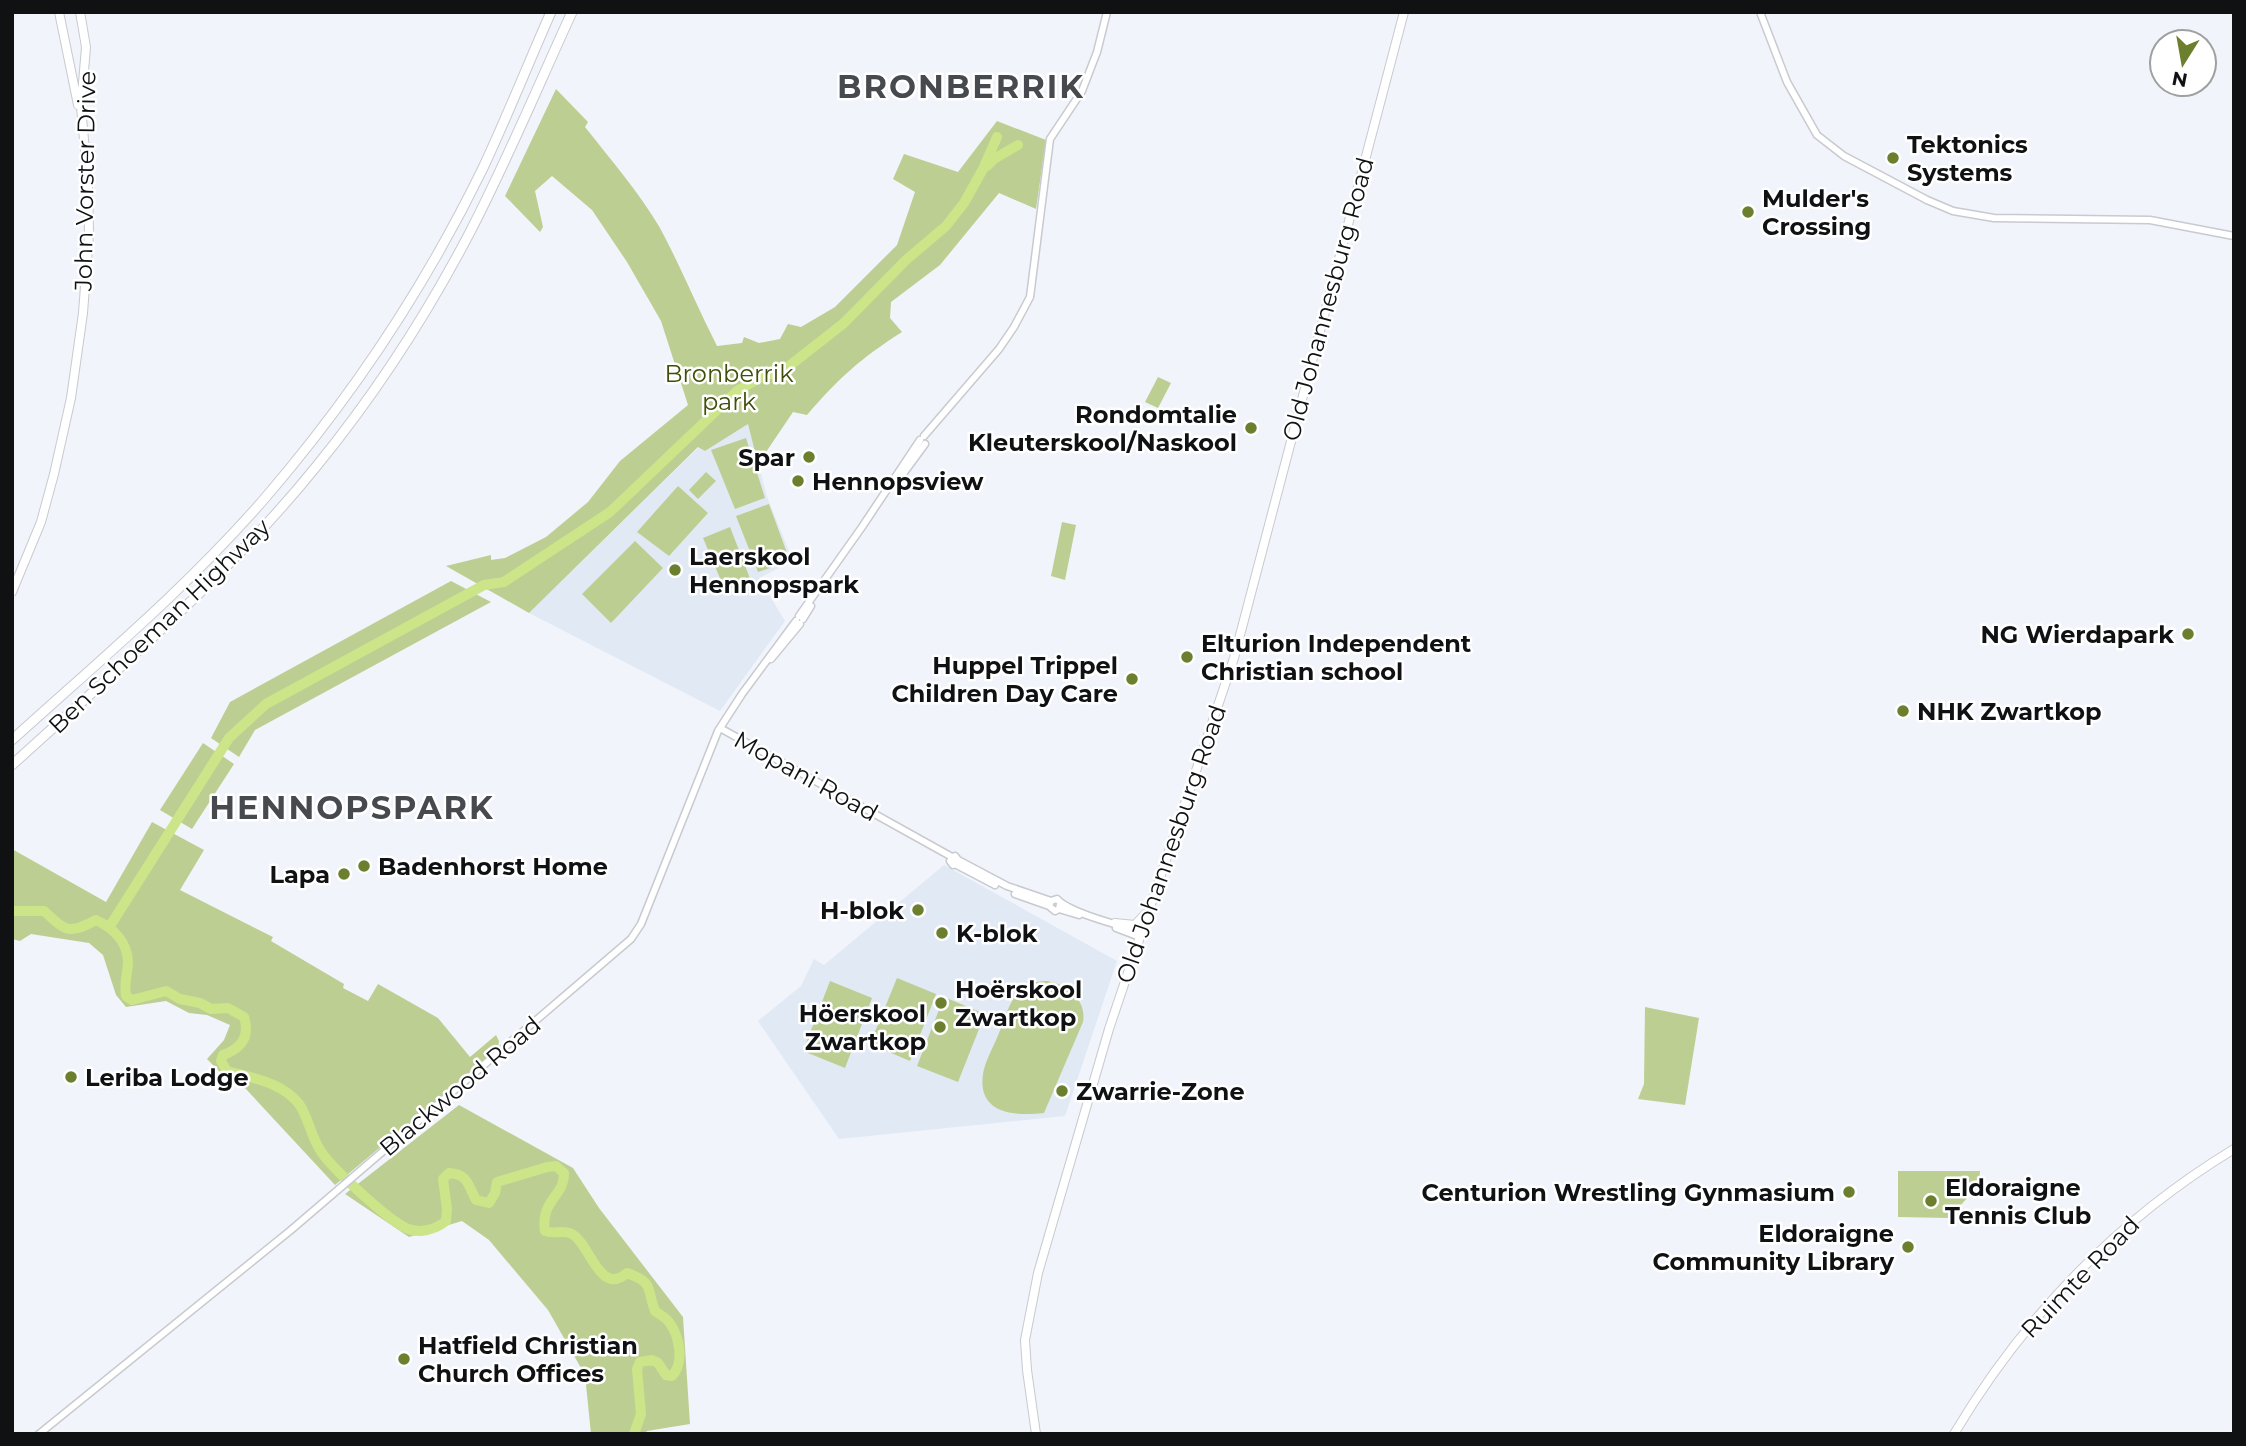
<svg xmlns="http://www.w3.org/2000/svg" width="2246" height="1446" viewBox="0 0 2246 1446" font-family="Montserrat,sans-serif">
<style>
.built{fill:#e1e9f4}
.green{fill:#bdce92}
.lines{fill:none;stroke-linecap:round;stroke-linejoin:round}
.river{stroke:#cce589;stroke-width:10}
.minor-casing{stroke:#c7cacf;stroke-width:9}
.major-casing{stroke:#c7cacf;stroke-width:10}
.highway-casing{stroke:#c7cacf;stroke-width:11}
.minor{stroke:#fff;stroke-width:6}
.major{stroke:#fff;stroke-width:8}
.highway{stroke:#fff;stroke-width:9}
.poi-dot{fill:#6c7f2e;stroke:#fff;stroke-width:2.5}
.labels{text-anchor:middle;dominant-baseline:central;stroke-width:5;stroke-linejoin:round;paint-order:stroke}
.poi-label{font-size:24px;font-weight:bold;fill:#101113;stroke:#fff;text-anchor:start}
.street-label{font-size:24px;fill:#101113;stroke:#fff}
.park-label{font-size:24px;fill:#404e09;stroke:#fff}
.district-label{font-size:32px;font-weight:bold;letter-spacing:2px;fill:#46494d;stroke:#fff}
</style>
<rect width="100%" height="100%" fill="#f1f4fa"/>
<!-- built -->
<path class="built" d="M748 424 767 497 793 561 759 578 785 621 720 711 529 613 699 447 705 451Z
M944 865 1117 961 1065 1116 839 1139 758 1021 801 986 814 959 824 965Z"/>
<!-- green -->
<path class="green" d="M556 89 588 122 585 127C611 160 639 192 660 228 681 267 697 307 717 346L742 343 744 337 759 343 780 339 788 324 801 327 835 307 897 245 915 192 893 179 904 154 958 172 997 121 1046 140 1036 209 999 193 940 265 891 302 890 318 902 332C861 358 839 378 807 415L793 412 758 464 748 424 705 451 698 447 529 613 446 566 491 555V560L505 558 546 537 588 502 620 461 688 405 661 321 627 262 592 210 552 176 535 191 543 227 540 232 505 196Z
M1158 377 1171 383 1158 408 1145 402Z
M746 438 765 498 735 509 711 450Z
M706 472 716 481 698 499 689 490Z
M678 486 708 513 669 556 637 532Z
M769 504 790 561 758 572 736 516Z
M1062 522 1076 525 1065 580 1051 576Z
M730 527 751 581 725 590 703 538Z
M635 541 663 568 611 623 582 594Z
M451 581 491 602 255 730 239 757 211 738 230 702Z
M203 743 234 764 192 829 160 810Z
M152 822 204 850 180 890 273 937 271 941 344 984 343 988 368 1001 378 984 438 1018 470 1057 496 1035 499 1041 498 1049 335 1185 245 1088 220 1072 207 1059 224 1040 230 1025 207 1015 189 1013 166 1001 126 1007 116 995 103 955 89 943 31 934 20 941 12 939V849L106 902Z
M897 978 936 994 910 1061 870 1044Z
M830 981 872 998 845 1068 803 1051Z
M1047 981C1067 984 1087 1000 1083 1022L1044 1113C1016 1116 977 1115 983 1074 985 1061 994 1046 999 1033 1005 1019 1009 1000 1021 990 1028 983 1038 981 1047 981Z
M944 997 985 1014 958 1082 917 1066Z
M1645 1007 1699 1018 1685 1105 1638 1099 1644 1084Z
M459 1105 573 1168 599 1208 683 1317 690 1424 647 1431 645 1434H591L585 1375 548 1310 489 1240 462 1221 409 1237 345 1194Z
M1898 1171H1980L1979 1185 1949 1218 1898 1217Z"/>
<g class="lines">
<!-- river -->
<path class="river" d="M987 166 994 159 1018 145
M12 911H44C66 931 68 935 96 920 113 928 128 942 128 963 127 975 124 984 126 996L132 1000 166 991 180 999 200 1003 211 1009 228 1008 244 1017C250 1036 242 1048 223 1055L221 1061 227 1071C252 1078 282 1082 299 1104 309 1118 311 1138 322 1153 334 1170 387 1219 406 1228 419 1234 435 1230 446 1221L447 1209 443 1179 449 1173C468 1174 468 1185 476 1200L489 1203 495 1193 497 1182 547 1167 556 1166 564 1173C565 1196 540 1200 545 1231 554 1235 563 1229 572 1234 590 1244 600 1297 627 1273 655 1283 646 1288 655 1311 659 1314 665 1317 669 1322 679 1335 685 1363 672 1376L666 1375 658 1363 652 1360 640 1362 637 1369 641 1414 634 1434
M110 926 229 738 266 704 484 585 504 582 610 512 737 391 766 374H779L844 323 906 260 946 226 964 203 983 169 997 137"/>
<defs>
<path id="minor" d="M1760 12 1787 82 1817 135 1844 156 1927 200 1953 211 1994 218 2150 220 2234 236
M924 436 999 349 1014 327 1030 297 1050 139 1082 91 1097 52 1107 12
M903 474 925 444
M799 616 862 527 920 440
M803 619 811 606
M771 659 800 624
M720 728 952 857
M958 860 953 865 950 861 952 857 955 856 958 860 1007 886 1051 901
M955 864 995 885
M1015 894 1049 906
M1060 904 1059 909 1055 911 1049 906 1051 901 1057 899C1069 913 1122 926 1142 932
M1059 909 1079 915
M1116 928 1140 937
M39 1434 291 1230 631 939 641 924 718 731 742 694 796 621"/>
<path id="major" d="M59 12 78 105
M12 592 41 522 54 474 71 398 83 313 89 234 88 183 81 107 86 47 80 12
M1115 923 1135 925 1145 914
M1036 1434 1027 1370 1025 1340 1038 1273 1109 1029 1234 658 1404 12
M1954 1434C2024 1317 2117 1220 2234 1149"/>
<path id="highway" d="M12 740C98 662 189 586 265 498 351 398 425 287 483 168 507 117 528 64 551 12
M12 765C116 670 226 578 315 468 374 396 426 316 469 234 507 161 538 86 572 12"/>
</defs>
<!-- minor casing -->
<use href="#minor" class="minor-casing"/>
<!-- major casing -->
<use href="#major" class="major-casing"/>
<!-- highway casing -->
<use href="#highway" class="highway-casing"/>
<!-- minor -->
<use href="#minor" class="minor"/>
<!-- major -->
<use href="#major" class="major"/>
<!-- highway -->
<use href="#highway" class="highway"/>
</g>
<!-- markers -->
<g class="poi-dot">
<circle cx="1893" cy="158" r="7"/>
<circle cx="1748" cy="212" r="7"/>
<circle cx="1251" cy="428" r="7"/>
<circle cx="809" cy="457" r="7"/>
<circle cx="798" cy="481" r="7"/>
<circle cx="675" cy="570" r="7"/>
<circle cx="2188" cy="634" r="7"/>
<circle cx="1187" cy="657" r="7"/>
<circle cx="1132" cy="679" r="7"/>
<circle cx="1903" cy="711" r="7"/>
<circle cx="364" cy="866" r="7"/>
<circle cx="344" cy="874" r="7"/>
<circle cx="918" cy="910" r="7"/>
<circle cx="942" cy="933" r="7"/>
<circle cx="941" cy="1003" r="7"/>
<circle cx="940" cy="1027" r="7"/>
<circle cx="71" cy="1077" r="7"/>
<circle cx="1062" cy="1091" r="7"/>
<circle cx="1849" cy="1192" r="7"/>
<circle cx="1931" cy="1201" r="7"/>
<circle cx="1908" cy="1247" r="7"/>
<circle cx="404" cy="1359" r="7"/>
</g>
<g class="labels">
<!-- poi labels -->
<g class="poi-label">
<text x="1907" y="144">Tektonics<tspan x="1907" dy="28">Systems</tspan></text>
<text x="1762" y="198">Mulder's<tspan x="1762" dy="28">Crossing</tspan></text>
<text x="1237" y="414" text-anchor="end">Rondomtalie<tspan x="1237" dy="28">Kleuterskool/Naskool</tspan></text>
<text x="795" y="457" text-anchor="end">Spar</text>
<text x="812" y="481">Hennopsview</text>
<text x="689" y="556">Laerskool<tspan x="689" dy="28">Hennopspark</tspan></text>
<text x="2174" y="634" text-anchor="end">NG Wierdapark</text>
<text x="1201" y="643">Elturion Independent<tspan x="1201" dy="28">Christian school</tspan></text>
<text x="1118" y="665" text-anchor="end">Huppel Trippel<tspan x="1118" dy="28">Children Day Care</tspan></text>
<text x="1917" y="711">NHK Zwartkop</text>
<text x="378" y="866">Badenhorst Home</text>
<text x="330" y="874" text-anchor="end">Lapa</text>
<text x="904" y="910" text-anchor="end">H-blok</text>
<text x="956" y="933">K-blok</text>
<text x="955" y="989">Hoërskool<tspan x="955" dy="28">Zwartkop</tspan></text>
<text x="926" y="1013" text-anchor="end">Höerskool<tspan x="926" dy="28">Zwartkop</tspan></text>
<text x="85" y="1077">Leriba Lodge</text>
<text x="1076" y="1091">Zwarrie-Zone</text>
<text x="1945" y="1187">Eldoraigne<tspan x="1945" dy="28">Tennis Club</tspan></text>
<text x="1835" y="1192" text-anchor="end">Centurion Wrestling Gynmasium</text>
<text x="1894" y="1233" text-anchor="end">Eldoraigne<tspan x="1894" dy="28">Community Library</tspan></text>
<text x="418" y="1345">Hatfield Christian<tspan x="418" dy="28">Church Offices</tspan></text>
</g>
<!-- street labels -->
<g class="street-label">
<text transform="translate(85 181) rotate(-89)">John Vorster Drive</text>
<text transform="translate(1328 299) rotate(-75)">Old Johannesburg Road</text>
<text transform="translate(159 626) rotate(-44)">Ben Schoeman Highway</text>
<text transform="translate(806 776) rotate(29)">Mopani Road</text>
<text transform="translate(1171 844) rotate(-71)">Old Johannesburg Road</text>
<text transform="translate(460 1086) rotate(-40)">Blackwood Road</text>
<text transform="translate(2080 1277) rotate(-46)">Ruimte Road</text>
</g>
<!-- park labels -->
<g class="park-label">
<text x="729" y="373">Bronberrik<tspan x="729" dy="28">park</tspan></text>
</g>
<!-- district labels -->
<g class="district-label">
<text x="961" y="86">BRONBERRIK</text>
<text x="352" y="807">HENNOPSPARK</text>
</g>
</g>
<!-- border -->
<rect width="2246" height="1446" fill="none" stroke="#101113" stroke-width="28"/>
<!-- north arrow -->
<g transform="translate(2183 63) rotate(191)"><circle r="33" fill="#ffffff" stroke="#9fa0a1" stroke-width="2"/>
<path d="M0-5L12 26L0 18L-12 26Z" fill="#6c7f2e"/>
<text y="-10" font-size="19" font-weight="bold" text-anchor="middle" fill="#101113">N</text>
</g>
</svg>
